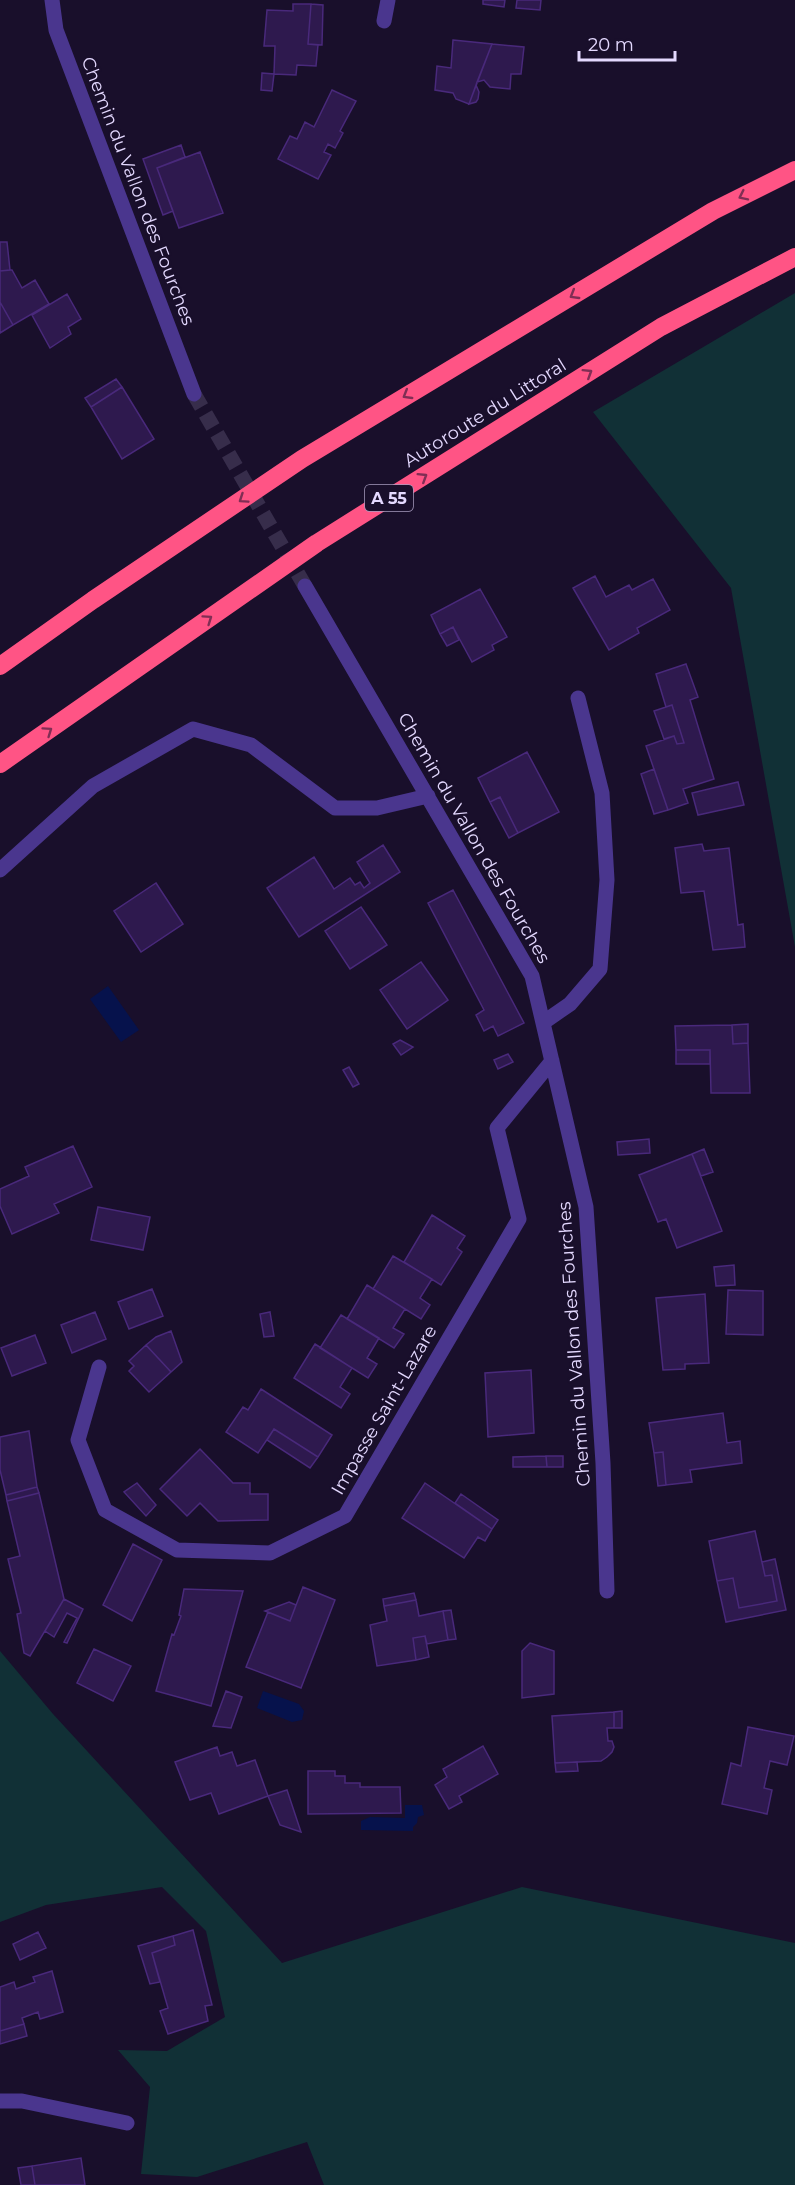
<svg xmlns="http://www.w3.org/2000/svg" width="795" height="2185" viewBox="0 0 795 2185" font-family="Montserrat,sans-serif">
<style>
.green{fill:#113036}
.water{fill:#06124c}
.building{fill:#2e194e;stroke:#49297b;stroke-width:1.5}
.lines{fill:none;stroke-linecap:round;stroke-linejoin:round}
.minor-tunnel{stroke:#372d4b;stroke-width:15;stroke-dasharray:15 8;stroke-linecap:butt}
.minor{stroke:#4a368e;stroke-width:15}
.highway{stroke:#ff5485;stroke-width:18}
.oneway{stroke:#802e54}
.labels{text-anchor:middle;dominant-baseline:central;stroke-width:4.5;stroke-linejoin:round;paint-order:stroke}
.shield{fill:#190f2b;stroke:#a79cbf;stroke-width:1.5}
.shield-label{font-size:16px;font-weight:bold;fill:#e4d9ff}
.street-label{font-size:18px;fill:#e4d9ff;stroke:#190f2b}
</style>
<rect width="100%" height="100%" fill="#190f2b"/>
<!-- green -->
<path class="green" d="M795 293V947L731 588 593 412Z
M0 1651 53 1714 282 1963 522 1887 795 1943V2185H324L307 2142 197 2177 141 2174 150 2087 118 2050 167 2051 225 2017 206 1931 162 1887 46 1905 0 1922Z"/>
<!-- water -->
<path class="water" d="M108 986 139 1030 121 1042 90 999Z
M263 1691 299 1704 304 1711 302 1720 292 1722 257 1708Z
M405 1805H422L424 1815 418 1817 417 1823 413 1827V1831L361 1830V1821L370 1817 405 1818Z"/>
<!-- building -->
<path class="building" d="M483 0H505L504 7 483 4Z
M517 0H541L540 10 516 8Z
M293 4H311L308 44 318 45 316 66 297 65 296 75 274 74 275 46H264L267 10 293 11Z
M311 4 323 5 322 45 308 44Z
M453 40 492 44 469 104 456 99 453 93 435 90 437 66 451 68Z
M492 44 524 47 521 74H511L510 89 490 87 484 80 477 82Z
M262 73 274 74 272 91 261 90Z
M476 85 479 92 478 99 476 102 469 104Z
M332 90 356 101 340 131 343 133 335 148 328 144 324 152 331 155 318 179 278 159 290 136 297 139 305 122 314 127Z
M181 145 185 157 157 168 173 211 163 215 143 159Z
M200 152 223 213 179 228 157 168Z
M0 242H7L10 270 0 271Z
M10 270H12L22 288 35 280 49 304 13 325 0 302V271Z
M67 294 81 319 68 327 71 334 50 348 32 315Z
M0 302 13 325 0 333Z
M116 379 122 387 91 407 85 398Z
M122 387 154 439 122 459 91 407Z
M595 576 606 597 629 585 632 590 653 579 670 610 637 628 639 633 609 650 573 588Z
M480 589 507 637 492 645 494 650 472 662 453 627 440 634 431 615Z
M453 627 459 640 447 646 440 634Z
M686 664 698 697 690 700 714 779 683 789 688 803 668 810 646 746 674 736 677 744 684 743 672 705 666 707 656 674Z
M672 705 684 743 677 744 674 736 664 739 654 711Z
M527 752 559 812 518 833 500 797 490 802 478 778Z
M654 769 668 810 654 814 641 774Z
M738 782 744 805 698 815 692 793Z
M500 797 518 833 509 838 490 802Z
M702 844 704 851 729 848 738 925 743 924 745 947 713 950 704 891 681 893 675 848Z
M383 845 400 872 299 937 267 888 314 857 334 889 350 878 355 885 360 882 364 888 370 883 357 862Z
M156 883 183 924 141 952 114 911Z
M453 890 524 1023 498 1036 493 1026 484 1031 476 1015 484 1010 428 903Z
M361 907 387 945 350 969 325 931Z
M421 962 448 1000 407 1029 380 990Z
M748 1024V1043L733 1044 732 1025Z
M732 1025 733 1044 748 1043 750 1093H711L710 1050H676L675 1026Z
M400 1040 413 1047 401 1055 393 1044Z
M676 1050H710V1064H676Z
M508 1054 513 1062 498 1069 494 1060Z
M349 1067 359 1084 353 1087 343 1070Z
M649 1139 650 1153 618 1155 617 1142Z
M73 1146 92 1187 54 1204 59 1213 12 1234 0 1206V1189L29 1176 25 1167Z
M704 1149 713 1172 701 1176 692 1154Z
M692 1154 722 1231 677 1248 666 1219 658 1222 639 1175Z
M98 1207 150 1217 143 1250 91 1240Z
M432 1215 465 1236 457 1248 462 1252 441 1285 404 1262Z
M393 1256 432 1279 420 1298 430 1305 421 1319 373 1289Z
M734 1265 735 1285 716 1286 714 1267Z
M367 1285 405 1309 393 1328 404 1334 394 1348 347 1319Z
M152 1289 163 1316 129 1329 118 1302Z
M728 1290 763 1291V1335L726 1334Z
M705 1294 709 1363 685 1364V1369L663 1370 656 1298Z
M95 1312 106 1339 72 1353 61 1325Z
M270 1312 274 1336 264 1337 260 1314Z
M341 1315 379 1338 367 1358 377 1364 368 1378 320 1348Z
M171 1331 182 1362 171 1372 146 1345 156 1337Z
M35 1335 46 1363 12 1376 1 1348Z
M315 1344 352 1368 340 1387 350 1394 341 1408 294 1378Z
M146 1345 171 1372 149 1392 129 1371 134 1366 129 1361Z
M531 1370 534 1433 488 1437 485 1373Z
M261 1389 332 1435 318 1457 274 1429 258 1453 226 1432 243 1407 248 1410Z
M723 1413 727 1443 740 1441 742 1463 690 1470 692 1482 666 1485 663 1452 654 1453 649 1423Z
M274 1429 318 1457 310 1468 267 1440Z
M29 1431 37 1487 6 1495 0 1470V1437Z
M200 1449 233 1483H250V1494H268V1520L218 1521 200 1503 187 1516 160 1489Z
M663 1452 666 1485 658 1486 654 1453Z
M546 1456H563V1467H547Z
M546 1456 547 1467H513V1457Z
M137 1483 156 1505 146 1516 124 1492Z
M425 1483 492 1529 485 1541 478 1537 464 1558 402 1518Z
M37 1487 39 1493 7 1501 6 1495Z
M39 1493 64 1599 30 1656 24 1653 17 1614 21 1613 8 1559 20 1556 7 1501Z
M461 1494 498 1520 492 1529 455 1503Z
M755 1531 765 1576 772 1575 777 1601 739 1608 733 1578 717 1581 709 1541Z
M133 1544 162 1560 132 1621 103 1605Z
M775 1559 786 1610 726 1622 717 1581 733 1578 739 1608 777 1601 772 1575 765 1576 762 1562Z
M303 1587 335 1600 301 1688 246 1667 268 1612 290 1621Z
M184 1589 243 1591 211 1706 156 1691 172 1634 174 1635 181 1616 179 1615Z
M414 1593 416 1600 384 1606 383 1599Z
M64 1599 83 1609 67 1643 64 1642 77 1618 67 1613 54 1637 45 1631Z
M416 1600 419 1616 443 1611 448 1640 427 1644 425 1636 413 1638 416 1660 377 1666 370 1625 387 1621 384 1606Z
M289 1602 296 1605 290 1621 265 1611Z
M451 1610 456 1639 448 1640 443 1611Z
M425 1636 429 1657 416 1660 413 1638Z
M530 1643 554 1651V1694L522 1698V1651Z
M94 1649 131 1666 113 1701 77 1683Z
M226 1691 242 1697 231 1728 213 1726Z
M622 1711V1728H614V1712Z
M614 1712V1728H607L608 1741H612L614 1747 612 1752 607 1757 601 1761 555 1763 552 1716Z
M748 1727 794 1736 787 1765 770 1761 764 1788 772 1790 767 1814 722 1804 731 1763 741 1766Z
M483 1746 498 1774 459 1796 462 1802 449 1809 435 1785 447 1777 443 1769Z
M217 1747 220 1756 232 1752 237 1766 255 1760 268 1796 219 1814 211 1793 190 1800 175 1762Z
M577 1762 578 1771 556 1772 555 1763Z
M308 1771H335V1776H345V1783H360V1787H400L401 1813 308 1814Z
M287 1790 301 1832 280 1825 268 1796Z
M193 1930 212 2005 205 2006 208 2021 168 2034 160 2011 168 2008 152 1953 175 1945 173 1936Z
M38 1932 46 1948 20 1960 13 1944Z
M173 1936 175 1945 152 1953 160 1982 150 1984 138 1946Z
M52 1971 63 2012 40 2019 38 2012 22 2018 24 2024 0 2031V1987L14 1982 16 1989 35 1982 33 1977Z
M24 2024 27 2036 0 2044V2031Z
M81 2158 85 2185H35L32 2166Z
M32 2166 35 2185H21L18 2168Z"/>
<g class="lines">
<!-- minor-tunnel -->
<path class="minor-tunnel" d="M194 394 305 586"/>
<!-- minor -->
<path class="minor" d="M52 0 56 30 194 394
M384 21 388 0
M305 586 532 976 586 1207 603 1463 607 1591
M0 870 93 786 193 729 251 745 335 808H377L428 796
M544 1022 570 1004 600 969 607 880 602 793 578 698
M99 1367 78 1440 105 1510 177 1550 270 1553 345 1516 519 1219 497 1128 552 1061
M0 2101H22L127 2123"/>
<!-- highway -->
<path class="highway" d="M0 666 93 600 302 459 713 211 795 170
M0 764 317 543 661 327 795 257"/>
</g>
<!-- one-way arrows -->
<defs><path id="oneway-chevron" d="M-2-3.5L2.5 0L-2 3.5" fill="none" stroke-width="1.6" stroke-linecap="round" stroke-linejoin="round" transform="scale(1.5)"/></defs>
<g class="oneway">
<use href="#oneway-chevron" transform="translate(743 196) rotate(154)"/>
<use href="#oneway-chevron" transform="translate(574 295) rotate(149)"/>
<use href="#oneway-chevron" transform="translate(588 373) rotate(-32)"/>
<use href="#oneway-chevron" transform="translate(407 395) rotate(149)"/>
<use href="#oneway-chevron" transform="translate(423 477) rotate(-32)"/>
<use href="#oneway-chevron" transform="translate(243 499) rotate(146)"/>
<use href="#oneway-chevron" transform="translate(208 619) rotate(-35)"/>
<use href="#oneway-chevron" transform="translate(48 731) rotate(-35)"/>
</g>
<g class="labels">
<!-- shield labels -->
<rect class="shield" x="365" y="485" width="48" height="26" rx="4.5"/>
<g class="shield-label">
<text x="389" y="498">A 55</text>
</g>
<!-- street labels -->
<g class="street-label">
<text transform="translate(138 191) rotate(69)">Chemin du Vallon des Fourches</text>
<text transform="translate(485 413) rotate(-32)">Autoroute du Littoral</text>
<text transform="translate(474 838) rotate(60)">Chemin du Vallon des Fourches</text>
<text transform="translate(574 1344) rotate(-94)">Chemin du Vallon des Fourches</text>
<text transform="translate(384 1410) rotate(-60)">Impasse Saint-Lazare</text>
</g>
</g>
<!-- scale -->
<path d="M579 51v9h96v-9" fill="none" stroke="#e4d9ff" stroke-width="3"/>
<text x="588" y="51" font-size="18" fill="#e4d9ff" stroke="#190f2b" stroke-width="4.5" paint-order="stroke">20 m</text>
</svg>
